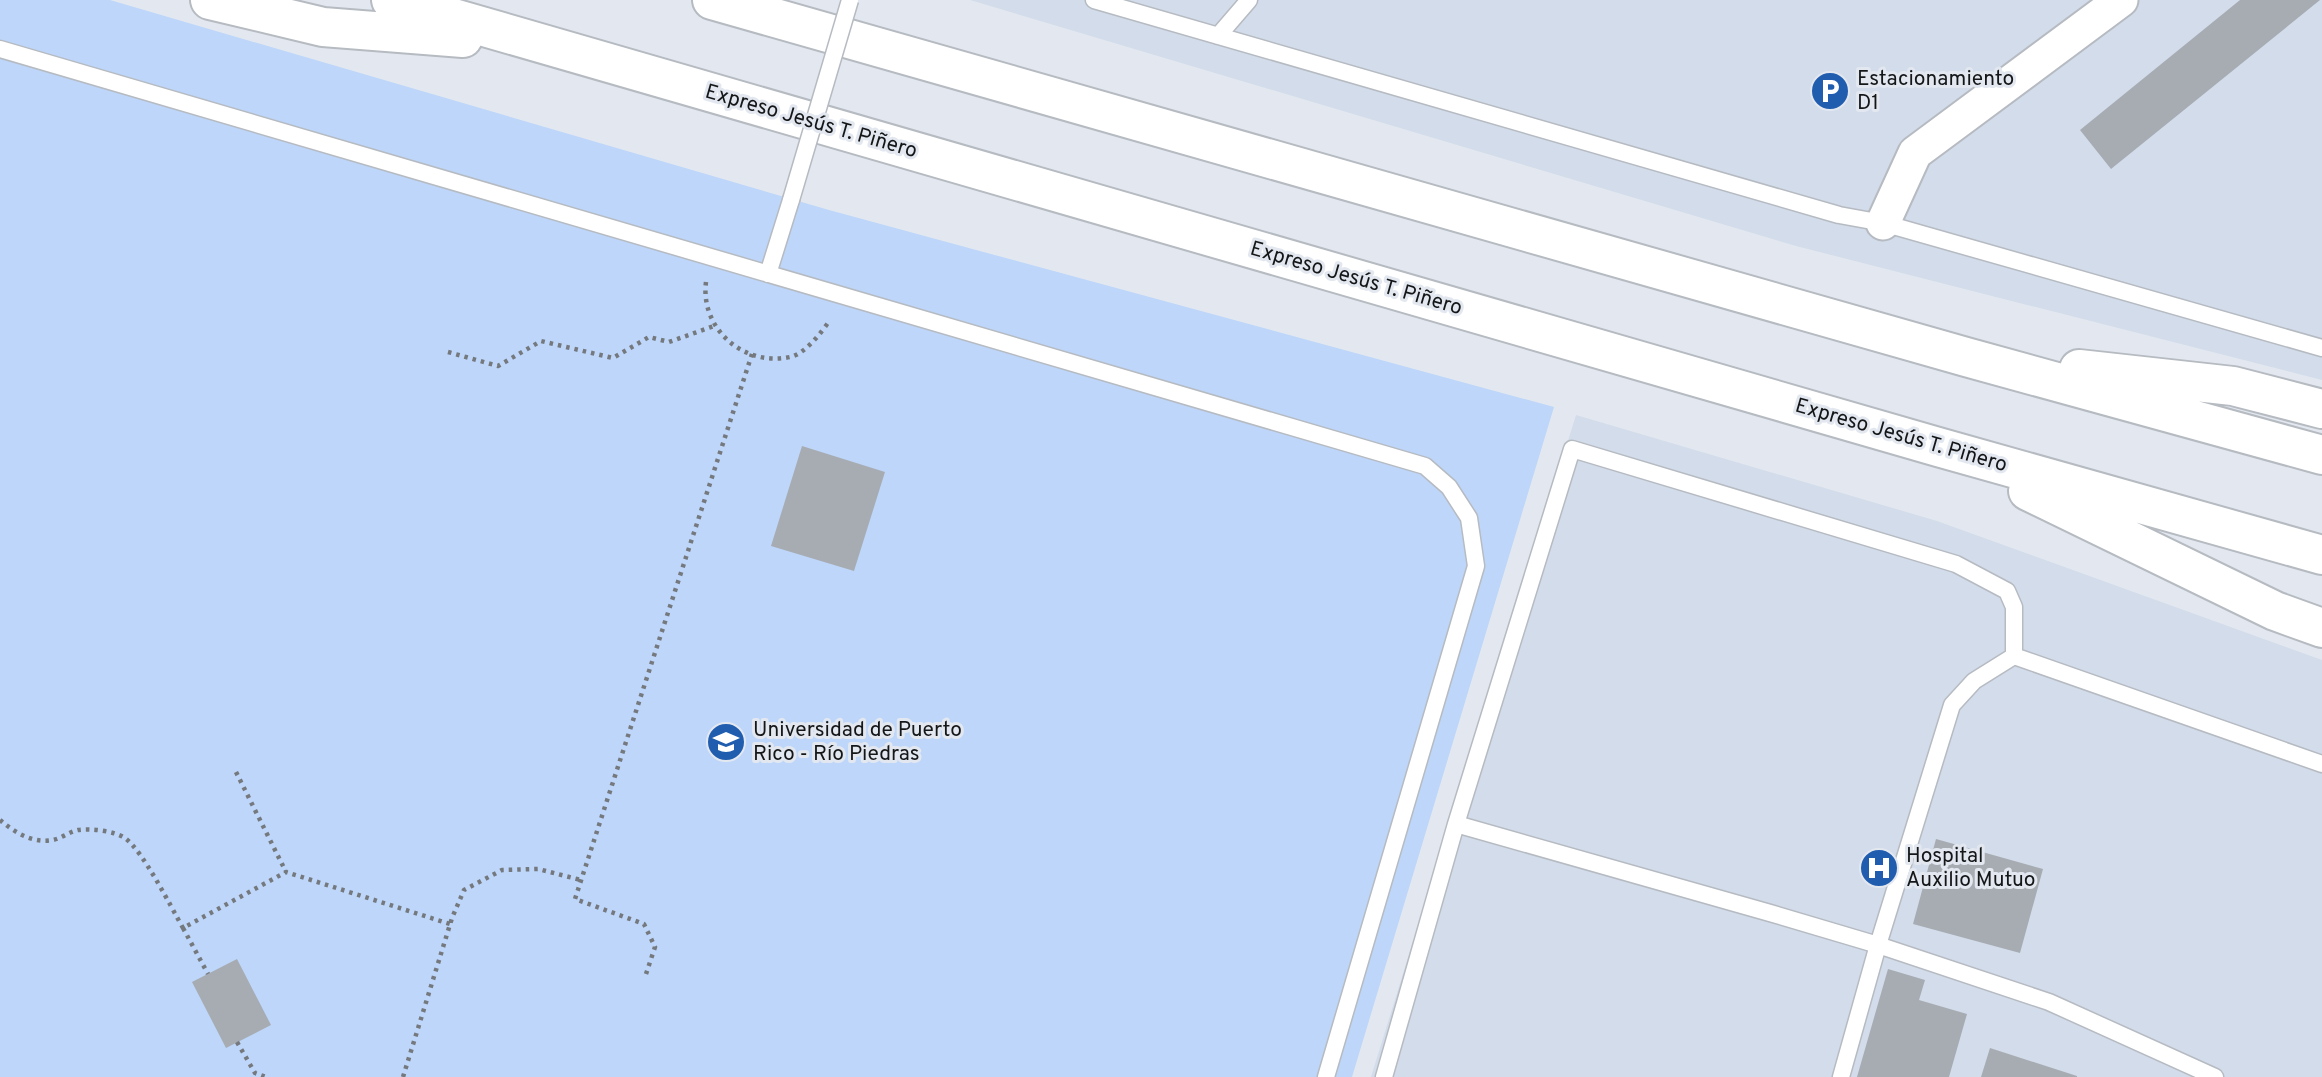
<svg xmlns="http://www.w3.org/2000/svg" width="2322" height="1077" viewBox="0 0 2322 1077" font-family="Overpass,sans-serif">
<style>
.built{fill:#d3dcea}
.green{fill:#bdd6f9}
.building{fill:#a7acb3}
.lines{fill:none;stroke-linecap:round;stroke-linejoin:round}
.service-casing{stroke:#b6bbc2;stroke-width:19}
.minor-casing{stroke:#b6bbc2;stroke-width:37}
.motorway-casing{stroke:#b6bbc2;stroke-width:42}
.path{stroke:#75797e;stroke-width:4.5;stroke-dasharray:3.5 5;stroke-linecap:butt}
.service{stroke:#fff;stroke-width:16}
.minor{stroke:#fff;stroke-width:33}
.motorway{stroke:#fff;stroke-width:38}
.service-bridge-casing{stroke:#b6bbc2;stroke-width:19;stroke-linecap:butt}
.service-bridge{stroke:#fff;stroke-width:16}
.labels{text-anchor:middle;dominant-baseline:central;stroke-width:6;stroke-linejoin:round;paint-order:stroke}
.poi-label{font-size:21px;fill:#141618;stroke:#e3e8f0;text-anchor:start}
.street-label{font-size:21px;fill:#141618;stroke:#e3e8f0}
</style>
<rect width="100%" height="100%" fill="#e3e8f0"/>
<!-- built -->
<path class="built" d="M970 0H2322V380L1796 246Z
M1576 415 1937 521 2322 660V1077H1371Z"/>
<!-- green -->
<path class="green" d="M0 0H110L829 210 1554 407 1352 1077H0Z"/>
<!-- building -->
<path class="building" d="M2240 0H2320L2111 169 2080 130Z
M802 446 885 472 854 571 771 546Z
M1936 839 2043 869 2020 953 1913 924Z
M237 959 271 1025 226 1048 192 982Z
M1888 969 1925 980 1919 1000 1967 1014 1949 1077H1857Z
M1990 1048 2077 1076V1077H1981Z"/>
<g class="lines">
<defs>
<path id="service" d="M1094 0 1839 215 1883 223 2322 348
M1218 36 1249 0
M0 49 1425 466 1449 487 1469 518 1476 566 1326 1077
M768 274 791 200
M1456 824 1770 913 1878 945 2049 1002 2215 1077
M1384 1077 1456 824 1572 449 1956 564 2007 591 2014 607V656L2322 764
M1841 1077 1878 945 1952 705 1974 681 2014 656"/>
<path id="minor" d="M1883 223 1915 153 2121 0"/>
<path id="motorway" d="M210 0 323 27 463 38
M391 0 1938 447 2322 555
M712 0 1966 357 2322 455
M2079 369 2233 386 2322 409
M2028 491 2275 611 2322 628"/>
</defs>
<!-- service casing -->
<use href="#service" class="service-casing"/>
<!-- minor casing -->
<use href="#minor" class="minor-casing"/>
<!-- motorway casing -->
<use href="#motorway" class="motorway-casing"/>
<!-- path -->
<path class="path" d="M706 282C700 328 743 367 790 357 805 354 821 333 830 320
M448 352 498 366 541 341 613 358 649 337 669 342 714 326
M236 772 286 872
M0 820C14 832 33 844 53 840 62 838 69 832 78 830 91 828 114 831 125 838 143 851 171 907 183 928L286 872 450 924
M183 928 208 974
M646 974 655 947 644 924 575 899 752 354
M237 1042 255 1073 266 1077
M403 1077 452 918 464 890 502 870 538 869 581 880"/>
<!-- service -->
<use href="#service" class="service"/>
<!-- minor -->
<use href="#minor" class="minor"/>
<!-- motorway -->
<use href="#motorway" class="motorway"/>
<defs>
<path id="service-bridge" d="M791 200 850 0"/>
</defs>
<!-- service-bridge casing -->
<use href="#service-bridge" class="service-bridge-casing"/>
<!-- service-bridge -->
<use href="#service-bridge" class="service-bridge"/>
</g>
<!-- icons -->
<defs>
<symbol id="parking-disc" viewBox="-11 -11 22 22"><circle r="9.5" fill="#215daf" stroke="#e3e8f0"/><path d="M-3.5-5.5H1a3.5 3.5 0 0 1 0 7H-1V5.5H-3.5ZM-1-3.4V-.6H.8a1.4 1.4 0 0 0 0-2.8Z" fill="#fff"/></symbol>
<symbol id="university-disc" viewBox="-11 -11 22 22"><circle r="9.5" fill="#215daf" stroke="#e3e8f0"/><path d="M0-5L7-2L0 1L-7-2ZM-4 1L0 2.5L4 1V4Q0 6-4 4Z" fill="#fff"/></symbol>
<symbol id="hospital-disc" viewBox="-11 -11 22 22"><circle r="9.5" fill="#215daf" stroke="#e3e8f0"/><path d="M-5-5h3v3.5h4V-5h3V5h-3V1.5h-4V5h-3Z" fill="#fff"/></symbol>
</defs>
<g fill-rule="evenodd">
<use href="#parking-disc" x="1808" y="69" width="44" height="44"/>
<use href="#university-disc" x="704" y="720" width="44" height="44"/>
<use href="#hospital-disc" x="1857" y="846" width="44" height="44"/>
</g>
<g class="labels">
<!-- poi labels -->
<g class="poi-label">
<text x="1857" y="79">Estacionamiento<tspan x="1857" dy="24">D1</tspan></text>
<text x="753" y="730">Universidad de Puerto<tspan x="753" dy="24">Rico - Río Piedras</tspan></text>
<text x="1906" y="856">Hospital<tspan x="1906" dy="24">Auxilio Mutuo</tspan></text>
</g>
<!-- street labels -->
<g class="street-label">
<text transform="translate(811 122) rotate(16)">Expreso Jesús T. Piñero</text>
<text transform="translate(1356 279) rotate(16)">Expreso Jesús T. Piñero</text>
<text transform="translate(1901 436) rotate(16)">Expreso Jesús T. Piñero</text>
</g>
</g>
</svg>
